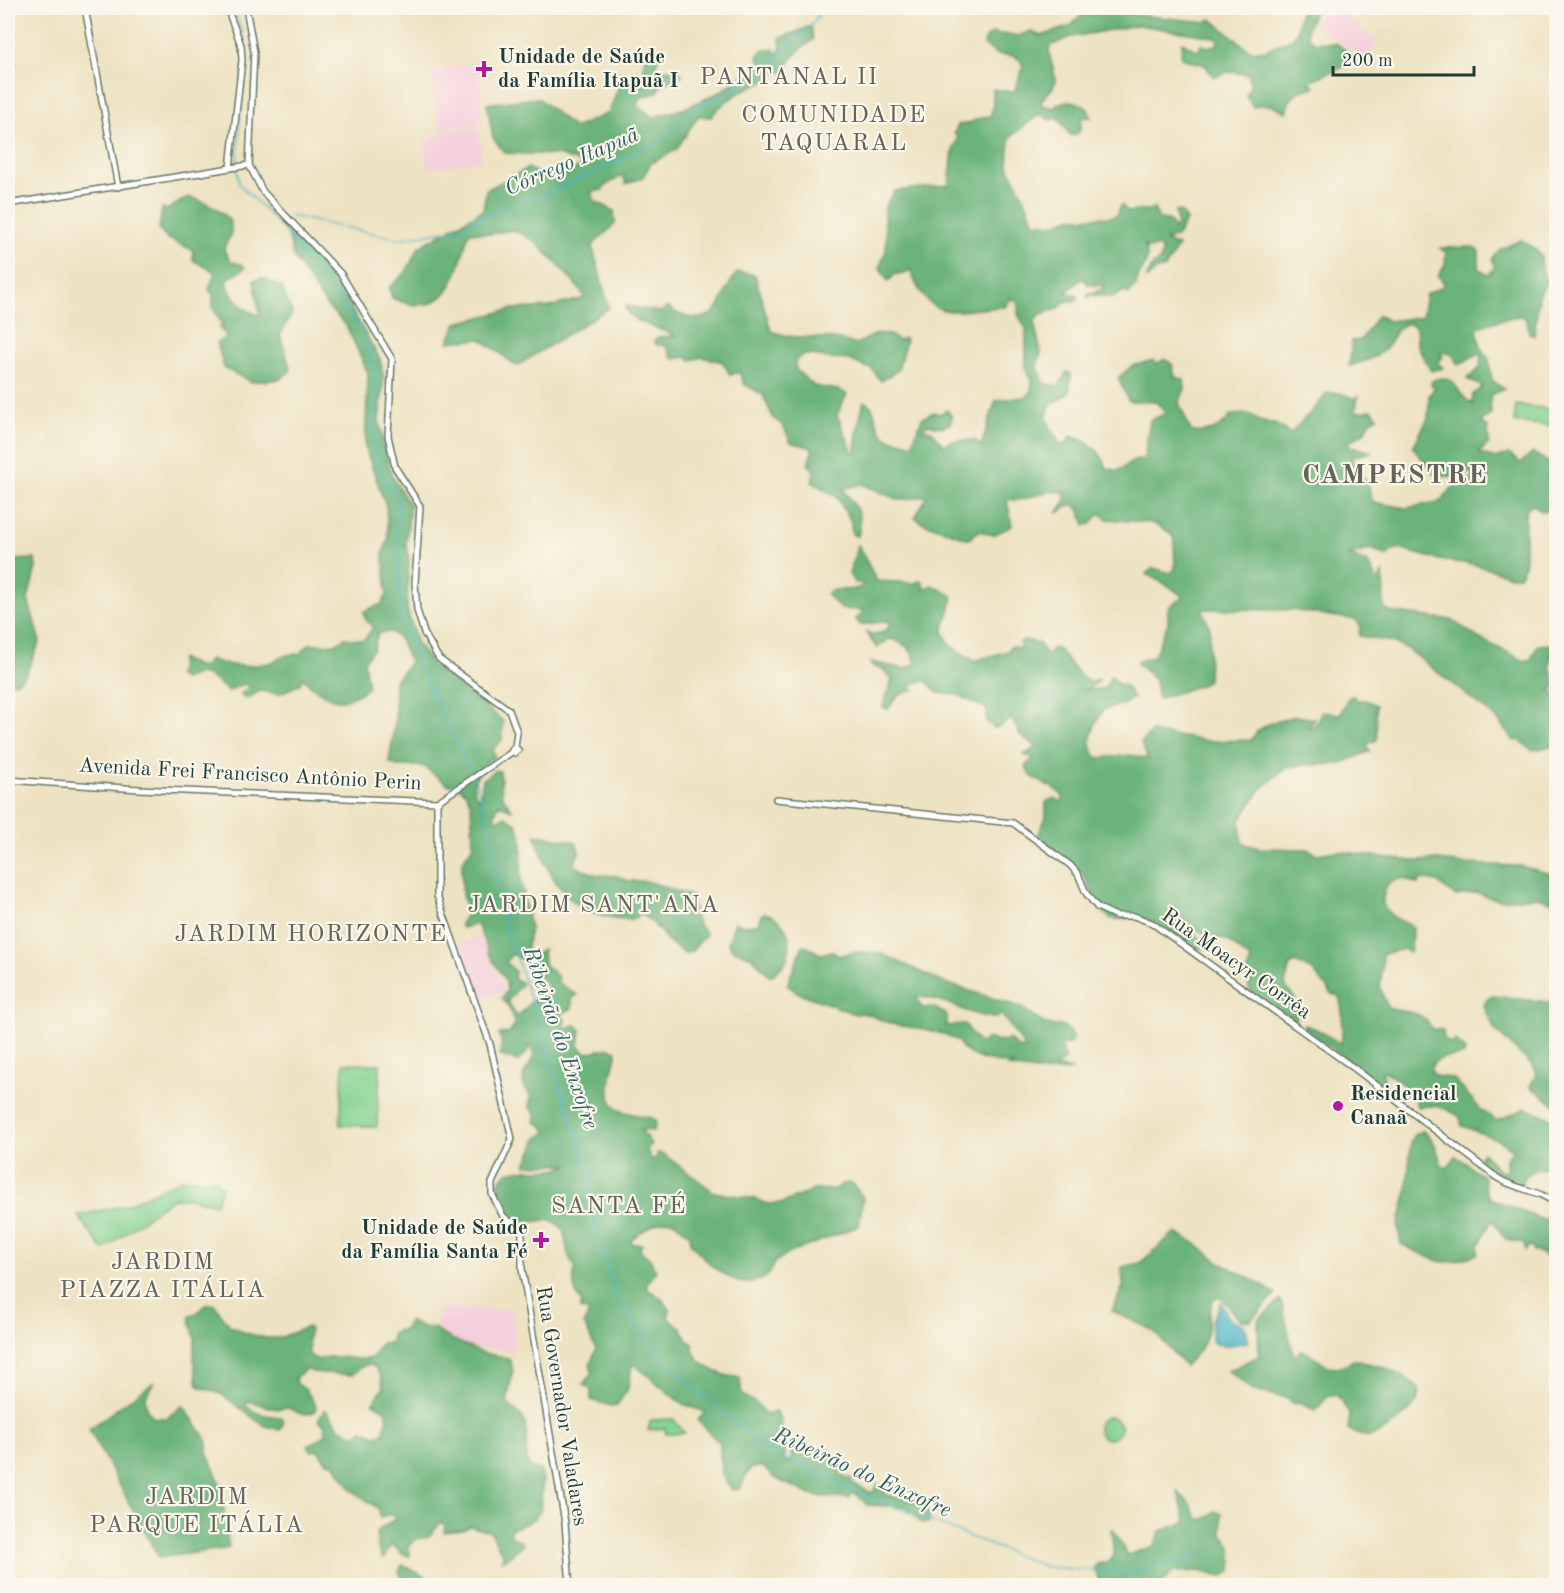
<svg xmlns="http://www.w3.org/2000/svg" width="1564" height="1593" font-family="'Old Standard TT',serif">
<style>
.built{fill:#f4cfdc}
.green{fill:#83d18f;stroke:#518762;stroke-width:1.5}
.forest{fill:#6ab37a;stroke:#447857;stroke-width:1.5;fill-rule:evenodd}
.water{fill:#48b4c5;stroke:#34787c;stroke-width:1.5}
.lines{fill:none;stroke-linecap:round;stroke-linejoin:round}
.stream{stroke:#48b4c5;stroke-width:1.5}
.tertiary-casing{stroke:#677765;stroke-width:8}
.tertiary{stroke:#fff;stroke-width:5}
.poi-dot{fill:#b5179e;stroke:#fbf7ec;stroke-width:2}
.labels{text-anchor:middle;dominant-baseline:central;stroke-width:4.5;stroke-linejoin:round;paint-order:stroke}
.poi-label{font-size:21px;font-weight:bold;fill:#1f3d34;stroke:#fbf7ec;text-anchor:start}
.street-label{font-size:21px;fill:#1f3d34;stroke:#fbf7ec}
.water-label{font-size:22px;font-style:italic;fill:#2b6160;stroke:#fbf7ec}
.quarter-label{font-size:24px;letter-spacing:1.5px;fill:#646459;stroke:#fbf7ec}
.district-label{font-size:27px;font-weight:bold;letter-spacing:1.5px;fill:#646459;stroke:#fbf7ec}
</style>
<rect width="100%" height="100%" fill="#fbf7ec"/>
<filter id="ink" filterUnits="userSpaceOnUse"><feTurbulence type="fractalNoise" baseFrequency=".0167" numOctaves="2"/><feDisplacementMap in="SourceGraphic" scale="12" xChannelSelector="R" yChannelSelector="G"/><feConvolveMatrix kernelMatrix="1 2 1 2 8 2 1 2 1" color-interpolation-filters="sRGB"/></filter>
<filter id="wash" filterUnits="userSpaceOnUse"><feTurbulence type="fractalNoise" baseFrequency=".008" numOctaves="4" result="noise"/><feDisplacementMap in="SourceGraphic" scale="24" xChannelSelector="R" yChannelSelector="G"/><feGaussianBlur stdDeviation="1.35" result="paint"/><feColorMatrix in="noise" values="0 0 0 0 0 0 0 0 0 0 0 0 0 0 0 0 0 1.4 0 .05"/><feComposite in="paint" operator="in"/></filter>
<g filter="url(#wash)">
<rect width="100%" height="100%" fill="#ede2c1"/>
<g class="built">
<polygon points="1337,9 1378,42 1365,59 1312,22"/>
<polygon points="477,61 483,123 439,130 431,73"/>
<polygon points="479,127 482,160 427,169 424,140 437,134"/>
<polygon points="480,936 504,991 480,1001 459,944"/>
<polygon points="440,1306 514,1311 514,1351 436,1343"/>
</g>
<g class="green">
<polygon points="1516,405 1552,409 1550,426 1514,422"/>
<polygon points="343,1063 380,1064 377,1127 340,1125"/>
<polygon points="182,1179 215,1179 222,1188 216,1204 190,1198 173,1198 103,1250 78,1216 126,1205"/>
<circle cx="1109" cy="1428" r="11"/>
<polygon points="673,1419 685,1433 666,1434 665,1428 648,1430 651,1420"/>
</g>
<g class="forest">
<polygon points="8,8 11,8 16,63 8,85"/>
<path d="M1315 9 1307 29 1308 37 1314 42 1336 43 1359 61 1316 78 1310 83 1315 87 1297 92 1289 102 1286 112C1276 106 1265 102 1253 107L1246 96 1250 87 1249 74 1228 72 1214 77 1205 65 1181 58 1182 42 1198 51 1202 43 1206 47 1217 45 1218 40 1215 37 1138 25 1071 37 1050 46C1046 59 1059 74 1054 85 1052 91 1044 96 1041 101L1042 105 1054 108C1064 96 1088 101 1091 117L1081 118V128L1076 135H1070L1058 118 1050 120 1040 114 1010 137 1008 166 1025 199 1033 222 1054 224 1070 218 1111 217 1117 215 1121 205 1129 212 1154 209 1159 219 1169 220 1174 229 1177 225 1175 211 1182 213 1186 221 1177 236 1165 241 1178 246 1165 268 1157 270 1146 279 1153 265 1161 260 1162 251 1158 246 1150 249 1145 245C1152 268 1137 269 1136 286L1128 295 1124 291 1114 297 1091 295 1088 297V294L1101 290 1104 286 1088 284 1083 278 1066 292 1078 296 1077 301H1066L1058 309 1040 314 1034 322 1041 352 1037 365 1045 384 1059 386 1067 372 1071 374 1069 393 1050 405 1046 419 1061 445H1065L1071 436C1089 442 1100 449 1107 468L1118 471 1134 461 1144 459 1150 420 1165 414C1153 390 1145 407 1128 400L1118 378 1132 366 1154 360 1156 364 1165 359 1172 364 1175 377 1184 379 1185 389 1179 403 1191 431C1207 435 1222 429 1231 415L1249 414 1263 422 1277 425 1291 434C1301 419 1317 410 1326 393H1340L1356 399 1358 395 1356 412 1372 410 1378 417 1371 421 1364 433 1348 442 1350 446 1372 452 1351 457 1368 485 1373 502 1406 508 1442 501 1452 488 1472 479 1473 474 1469 472 1452 477 1434 474 1413 447 1428 418 1429 396 1435 387 1431 385 1432 381C1455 369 1456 395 1472 404L1473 394 1483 387 1467 379 1480 368 1481 356 1477 354 1458 365 1452 354 1440 351 1443 357 1437 362 1443 368 1431 371 1417 345 1416 327 1407 323C1392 329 1394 339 1385 349 1378 358 1360 363 1349 366L1352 341 1361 340 1378 315 1388 321 1422 317 1426 294 1442 287 1444 283 1438 276 1445 265 1446 253 1440 248 1474 247 1479 251V269L1488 275 1495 267 1492 259 1500 249 1521 240C1555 259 1533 260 1547 281L1539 296 1534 336 1529 333 1527 321 1523 316C1515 316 1482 324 1477 329L1481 348 1489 360 1492 380 1504 389 1490 395 1491 414 1481 422 1488 427 1489 443 1479 453 1495 458 1509 454 1520 463 1533 453 1549 463 1556 455V518L1553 510 1541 511 1533 504 1527 508C1520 529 1532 560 1519 576H1511L1473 564 1444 561 1399 549 1392 550 1387 556 1371 549 1350 555 1368 563 1378 583 1383 571 1384 608 1390 612 1452 620 1480 639 1525 661 1531 659 1538 645 1554 644 1550 666 1556 688 1550 689 1556 695V748L1547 747 1532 750 1519 740 1514 741 1498 720 1408 649 1392 642 1359 636 1360 627 1357 620 1293 610 1202 609 1210 628 1208 680 1203 684 1158 699 1155 680 1136 662 1154 656 1168 623V608L1183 597 1169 586 1146 574 1153 568 1171 573 1175 569 1174 539 1169 532 1152 523 1107 519 1100 513 1091 524 1085 525 1079 509 1072 504 1057 513 1066 500 1065 493C1041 486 1031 504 1007 499L1012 526 993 535 979 531 969 539 921 522 915 517 927 496 899 500 862 484 843 489C855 507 864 513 858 536H856L852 534 851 521 836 496 812 482 814 470 808 464 813 448 791 442 783 426 773 418 763 395 744 384 739 372 730 375 723 362 702 357 691 360 687 357 673 359 665 345H657L654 341 658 337 676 336 636 320 625 309 626 306 661 312 668 307C682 319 708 325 719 306 727 293 725 287 738 272L755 275 771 331C797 342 828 333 854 344 872 339 879 325 899 341L904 338 906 340 898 370 881 381 871 368C862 368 857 362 849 360 843 359 836 360 830 359 816 357 806 349 795 362L796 370 814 386 838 390 847 394 837 415 853 453 856 452C855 434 860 418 864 401 880 408 873 430 888 438 894 441 905 442 912 444L922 418 934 412 940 414 947 410 952 417 950 424 940 427 928 424 923 429 932 431 943 445 953 441 975 440 981 446 996 400 1026 397 1031 392 1032 379 1026 371V329L1018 314 1019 304 1011 298 1005 307C956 309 930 327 910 269L905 274H896L888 281 880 268C881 261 885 256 886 250 889 223 875 215 895 191L949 185 953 151 958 138 954 133 959 124C966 127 979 116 990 116L993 108V89L1014 92 1023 68 1021 61 1014 56 996 54 984 45 986 37 993 33 1018 36 1031 31 1041 36 1071 26 1080 16 1112 12 1205 22 1211 19 1249 50 1263 51 1293 38 1297 32 1300 12Z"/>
<path d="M811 26 813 40 799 50 788 64V71L768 75 769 81C752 83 721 102 711 117L698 116 676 150 651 163 642 178 626 184 623 175 606 185 603 190 591 192 595 201 614 211 615 224 592 246 609 308 517 366 481 339 448 342 457 323 513 309 549 307 585 298C580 287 544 250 534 241 527 236 519 233 512 230L490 234 469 232C457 276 448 323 392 298L389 288 406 272 419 247 483 210 486 190 528 168 547 178 581 167 579 162 558 155 505 153 493 138 487 104 538 98 574 128 609 113 618 88 615 73 620 72 630 81 634 77 643 79 645 51 650 48 655 54 660 49 655 70 677 69 682 75 660 86 658 92 640 98 638 106 653 117 683 109 718 93 760 64 758 55 763 50 775 48 773 52 777 53 781 48 780 38Z"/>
<path d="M188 197C203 201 235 212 231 233 230 240 224 243 224 250L231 262 241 264 245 268 227 280C228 296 246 314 260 315L254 280 263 278 282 287 292 313 280 336 291 370 281 379 251 382 224 368 217 343 227 336 219 328 222 324 213 308V294L209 290 215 272 193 260V250L166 238 159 230 162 208 167 210Z"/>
<path d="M286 225 334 279 380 359 384 379 379 421 391 474 410 506 406 544 409 556 407 609 417 643 434 668 461 685 503 721 502 740 493 749 495 757 486 762 473 783 475 794 480 799 483 779 496 770 500 771 502 795 512 810 498 804 494 818 497 820 505 816 516 823 522 839 521 881 530 928 526 954 531 959 543 949 544 964 558 977 557 982 577 995 572 998V1008L560 1015 565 1019 563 1028 576 1025 581 1030 579 1046 586 1053 609 1048 617 1051C614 1065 601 1102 619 1110 631 1115 645 1115 656 1120L654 1131 641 1130 651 1144 647 1150 651 1159 657 1158V1153L663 1154 714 1192 756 1199 767 1204 783 1203 813 1190 836 1189C840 1184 846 1182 853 1184L863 1198 859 1226 787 1254 774 1263 770 1273 763 1279 749 1283 738 1282 714 1268 691 1244 690 1234C684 1231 679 1225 675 1222 663 1215 639 1233 631 1240L633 1244H642L640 1250 650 1259 656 1272 647 1284V1289L660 1297 670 1310 668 1318 681 1328 688 1341 693 1344C691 1363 723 1378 740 1377L742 1395 756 1403 766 1415 776 1412 781 1420 779 1442 786 1447 783 1460 791 1463V1452L796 1448 807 1452 828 1447 832 1455 845 1465 839 1474 852 1479V1483L872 1493 878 1484 886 1495 920 1502 930 1514 929 1523H921L906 1507 867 1505 854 1492 849 1498 813 1496 774 1478 762 1466 750 1469 739 1489 732 1490 721 1473 720 1444 698 1420 705 1412 681 1403 635 1365H632L628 1389 617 1405 611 1406 591 1400V1390L583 1384 592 1373 590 1364 596 1350 584 1324 589 1312 580 1309 582 1303C574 1293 571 1280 576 1268 562 1252 569 1234 559 1225 542 1208 510 1247 495 1187L507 1172C528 1166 552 1175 569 1164L526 1165 537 1139 546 1132 543 1126 535 1122 536 1115 529 1106 531 1096C512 1074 531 1073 534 1052L529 1046 526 1054 518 1061 500 1056 502 1043 499 1034 509 1033 515 1026 510 1009 502 998 507 991 506 981 490 956 477 924 462 928 460 924 468 912 462 895V862L473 846 471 804 466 793 461 788 447 784 423 766H397L389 762 395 722V680L410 663 400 639 391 632 378 633 373 650 364 661 368 687C340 711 326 698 302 678L300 684 279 694 260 691 246 699 241 694 249 687C242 680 236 689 228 691 214 679 203 667 183 680L178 676 181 659 200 667 205 666 210 659C225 667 252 667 268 663 278 661 287 651 299 655L309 644C322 643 333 649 344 638L364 640 373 628 365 618 364 611 382 604 387 594 383 554 388 539 386 506 365 448 368 373 346 325 327 306 293 257ZM512 954C533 964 533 971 548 985L544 997 532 1001 519 1015H516L508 1001 522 983 514 979 515 972 506 962Z"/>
<path d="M858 545 877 581 915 583 922 580 924 589 932 585 951 595 953 597 943 632 951 646 974 661 1008 651 1011 646 1021 649 1020 643 1024 640 1038 643 1047 655 1053 648 1058 649 1078 673 1090 682 1100 680 1086 691 1105 688 1111 676 1118 684 1126 686 1133 698 1126 703 1103 710C1095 723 1082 748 1099 758L1131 755 1148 759 1141 743 1152 732 1208 741 1251 740 1258 730 1269 724 1295 716 1316 719 1308 727H1312L1319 721 1321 712 1340 714 1348 698 1353 696 1358 701 1363 699 1376 705 1377 740 1367 744 1370 751 1340 764 1300 765 1286 768 1261 789 1240 820 1242 843 1259 848 1308 849 1317 854 1337 851 1414 861 1438 860 1463 864 1520 866 1556 875V903L1537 897 1499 900 1477 893 1455 896 1437 882 1421 879 1418 884C1411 881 1402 877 1395 880 1383 884 1379 904 1388 912 1395 920 1405 922 1413 927L1410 953 1404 949 1383 954 1380 988 1388 1008C1408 1014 1421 1008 1432 1029L1443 1030 1444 1039 1451 1044 1455 1040 1465 1049 1464 1055 1442 1058 1433 1063 1431 1070C1437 1081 1444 1075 1454 1079L1481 1110 1497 1121 1526 1108 1556 1120V1169C1544 1165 1523 1171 1521 1186 1506 1181 1488 1172 1479 1158L1483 1152 1498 1170 1506 1173V1159L1513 1149 1494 1138 1462 1126 1460 1117C1445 1107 1435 1104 1417 1107 1413 1087 1400 1084 1385 1071L1382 1072 1387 1084 1384 1087 1305 1029 1303 1025C1318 1027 1327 1037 1340 1043L1342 1041V1011L1339 996 1332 994 1313 971 1295 962 1290 965 1285 985C1293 999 1303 1001 1295 1020H1289C1277 1012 1257 1003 1250 991 1247 984 1250 979 1247 972L1251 960 1227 940 1205 934 1187 923V926L1207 945 1205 948 1194 950C1178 939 1159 921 1138 918 1129 916 1121 922 1111 918 1093 909 1092 886 1081 872 1068 858 1048 852 1038 836L1046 817V802L1055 798 1061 802 1064 798C1056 783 1028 784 1026 765L1034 758 1024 755 1037 747 1020 735 1011 718 1001 726 994 728 986 721 987 709 958 695 938 693 925 680 909 685 913 690 898 695 888 709 883 707 892 680 884 670 872 666 871 662 906 669 916 663C912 649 904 641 889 639L877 648 866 633C876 635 888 634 890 621L860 625 856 619 863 613 861 610 841 609 826 594C835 585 852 594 862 586V583H855L849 574Z"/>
<polygon points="35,559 36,568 28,599 40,642 26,674 16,683 8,681 8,560"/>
<path d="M535 834 576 842 579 851 574 866 597 875 617 876 628 881H647L691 896 697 923 706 934 692 951 686 953C663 943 662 926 640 913L634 919C575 920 550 886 535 834Z"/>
<path d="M765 913C796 922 798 961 770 976L752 957 732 949 728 943 735 922 742 925 759 924 761 915Z"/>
<path d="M803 945 821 954 831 951 839 956 854 952 880 953 942 982 1020 1007 1043 1023 1053 1026 1062 1025 1071 1032 1073 1038 1069 1044 1061 1045 1065 1059 1056 1067 1073 1070 1045 1072 1007 1067 1013 1065C997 1062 965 1060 958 1041 935 1028 910 1029 886 1022 874 1018 868 1011 855 1014L797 992 787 985ZM917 997C944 996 970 1018 997 1018L1001 1014 1021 1041 1024 1049 1018 1048 1009 1039 999 1042 988 1038 979 1044 965 1024 946 1026 947 1015 933 1007 922 1008Z"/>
<polygon points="1493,996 1556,1003 1556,1106 1530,1086 1537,1073 1534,1067 1495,1030 1484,1006 1487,999"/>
<path d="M1421 1130C1435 1139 1437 1148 1441 1164L1447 1168 1456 1156 1484 1177 1486 1191 1490 1198 1540 1219 1556 1218V1272C1552 1262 1544 1252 1533 1251L1532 1247 1529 1246 1525 1251 1524 1243 1506 1240 1493 1221C1485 1226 1485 1238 1478 1245V1254C1436 1268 1441 1262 1401 1244L1398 1226 1407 1191 1411 1141 1416 1134 1424 1132Z"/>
<path d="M1174 1233C1194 1239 1207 1255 1226 1266 1243 1275 1260 1283 1276 1294L1250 1321 1240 1320 1220 1297 1214 1298C1209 1309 1209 1318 1208 1330 1206 1345 1194 1356 1185 1366L1154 1331 1112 1311 1123 1287 1122 1267 1140 1263Z"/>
<path d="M1281 1300 1294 1357 1302 1350C1324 1361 1329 1376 1354 1360 1381 1367 1385 1365 1409 1381 1411 1382 1416 1385 1417 1386 1430 1403 1384 1433 1370 1436 1362 1437 1355 1433 1348 1429L1350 1414 1337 1395H1329L1315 1411 1302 1404 1292 1403 1288 1398 1255 1391 1228 1371 1259 1356 1258 1320Z"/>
<path d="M214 1304 230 1326 246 1333 266 1338H279L308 1327 310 1330 308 1337 309 1355 318 1360C333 1352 355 1362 372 1358L381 1343H391L392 1332 405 1329 409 1321 420 1327 434 1328 441 1334 482 1353 509 1358 513 1370 507 1403C512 1409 520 1412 524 1420 531 1437 521 1453 531 1469H540L543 1479 540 1512 528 1523 510 1529 512 1537 522 1542 523 1545 502 1561 503 1555 491 1532 469 1526 464 1530 444 1532 445 1526 441 1522 429 1537 417 1539 408 1546 410 1556 402 1554 392 1544 383 1559 379 1552 376 1532 396 1518 389 1514 380 1518 379 1509 352 1490 335 1464 326 1461 318 1450 312 1451 308 1446 326 1435 325 1425 318 1420 325 1409 339 1427 355 1436 363 1430 373 1435 383 1434 388 1418 385 1410 373 1403 383 1388C382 1378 377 1360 363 1366 359 1368 356 1373 351 1375L313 1372 306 1369 295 1378 296 1383 306 1390 316 1406 315 1411C305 1417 296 1413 287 1407L277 1409 247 1401 246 1406C258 1415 268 1416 282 1417L284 1422 280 1430 263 1425 221 1394 198 1386 194 1358 195 1338 189 1316 196 1314 205 1305Z"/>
<polygon points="154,1382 145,1398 147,1410 154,1418 167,1418 183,1405 208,1442 207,1452 221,1486 229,1548 159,1558 89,1429"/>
<polygon points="1178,1492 1189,1503 1198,1519 1204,1519 1215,1511 1222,1514 1222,1534 1230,1544 1233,1561 1232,1571 1222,1577 1199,1571 1174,1572 1159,1585 1100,1583 1094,1568 1097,1564 1109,1562 1114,1556 1111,1528 1114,1530 1127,1555 1154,1546 1161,1531 1186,1522"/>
<polygon points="402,1565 443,1585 394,1585 403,1579 399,1572"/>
</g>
<path class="water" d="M1221 1303 1230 1320 1244 1325 1248 1342C1235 1344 1224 1348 1212 1342V1321Z"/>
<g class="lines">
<g class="stream">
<polyline points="232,8 242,30 243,44"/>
<polyline points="237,163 243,73"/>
<polyline points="237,168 239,184 267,212 325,279 361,329 371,357 376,375 373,447 381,474 399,500 397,527 401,617 423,675 474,777 487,818 504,922 588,1168 598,1232 616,1297 641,1333 669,1365 765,1449 847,1488 1046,1567 1128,1573 1199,1555"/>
<polyline points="268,212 278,214"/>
<polyline points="290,216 400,239 462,228 498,210 549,193 663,140 694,109 748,83 811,26 823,8"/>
</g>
</g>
</g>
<g filter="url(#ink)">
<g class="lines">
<defs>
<g id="tertiary">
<polyline points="85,8 118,187"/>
<polyline points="227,8 241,45 242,60 230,168"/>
<polyline points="246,8 254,52 249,165 263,192 341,274 392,359 388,436 395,467 420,506 415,583 417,610 424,633 439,659 509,710 517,732 515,747 518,750 515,753 512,750 515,747"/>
<polyline points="8,204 249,165"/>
<polyline points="8,780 139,789 437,802 512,752"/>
<path d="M776 799 1013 823 1070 865 1078 874 1086 893 1097 907 1116 916H1134L1152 923 1358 1071 1496 1177C1515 1190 1539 1189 1556 1204"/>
<polyline points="437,802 437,896 490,1044 512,1139 492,1183 492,1194 503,1216 522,1231 522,1269 565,1523 570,1586"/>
</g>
</defs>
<use href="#tertiary" class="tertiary-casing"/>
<use href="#tertiary" class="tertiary"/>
</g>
</g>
<g class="poi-dot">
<path d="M481 60h6v6h6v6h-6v6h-6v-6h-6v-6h6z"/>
<circle cx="1338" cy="1106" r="6"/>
<path d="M538 1231h6v6h6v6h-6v6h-6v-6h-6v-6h6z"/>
</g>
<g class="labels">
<g class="poi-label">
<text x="498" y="57">Unidade de Saúde<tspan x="498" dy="24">da Família Itapuã I</tspan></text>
<text x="1350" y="1094">Residencial<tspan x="1350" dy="24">Canaã</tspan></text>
<text x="528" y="1228" text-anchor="end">Unidade de Saúde<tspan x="528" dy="24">da Família Santa Fé</tspan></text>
</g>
<g class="street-label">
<text transform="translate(250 775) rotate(3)">Avenida Frei Francisco Antônio Perin</text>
<text transform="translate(1236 964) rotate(35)">Rua Moacyr Corrêa</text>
<text transform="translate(561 1406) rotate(81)">Rua Governador Valadares</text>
</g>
<g class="water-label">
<text transform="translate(572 162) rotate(-23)">Córrego Itapuã</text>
<text transform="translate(560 1038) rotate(71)">Ribeirão do Enxofre</text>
<text transform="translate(862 1473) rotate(24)">Ribeirão do Enxofre</text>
</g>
<g class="quarter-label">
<text x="789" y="78">PANTANAL II</text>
<text x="834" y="116">COMUNIDADE<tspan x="834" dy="28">TAQUARAL</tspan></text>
<text x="594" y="906">JARDIM SANT'ANA</text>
<text x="311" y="935">JARDIM HORIZONTE</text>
<text x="619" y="1207">SANTA FÉ</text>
<text x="163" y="1263">JARDIM<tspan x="163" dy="28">PIAZZA ITÁLIA</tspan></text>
<text x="197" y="1498">JARDIM<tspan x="197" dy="28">PARQUE ITÁLIA</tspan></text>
</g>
<g class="district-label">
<text x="1395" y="475">CAMPESTRE</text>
</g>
</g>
<rect width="1564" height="1593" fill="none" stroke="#fbf7ec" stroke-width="30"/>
<path d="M1333 66v9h141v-9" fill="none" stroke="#1f3d34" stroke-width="3"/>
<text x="1342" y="66" font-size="18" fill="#1f3d34" stroke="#fbf7ec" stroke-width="4.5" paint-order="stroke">200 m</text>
</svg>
